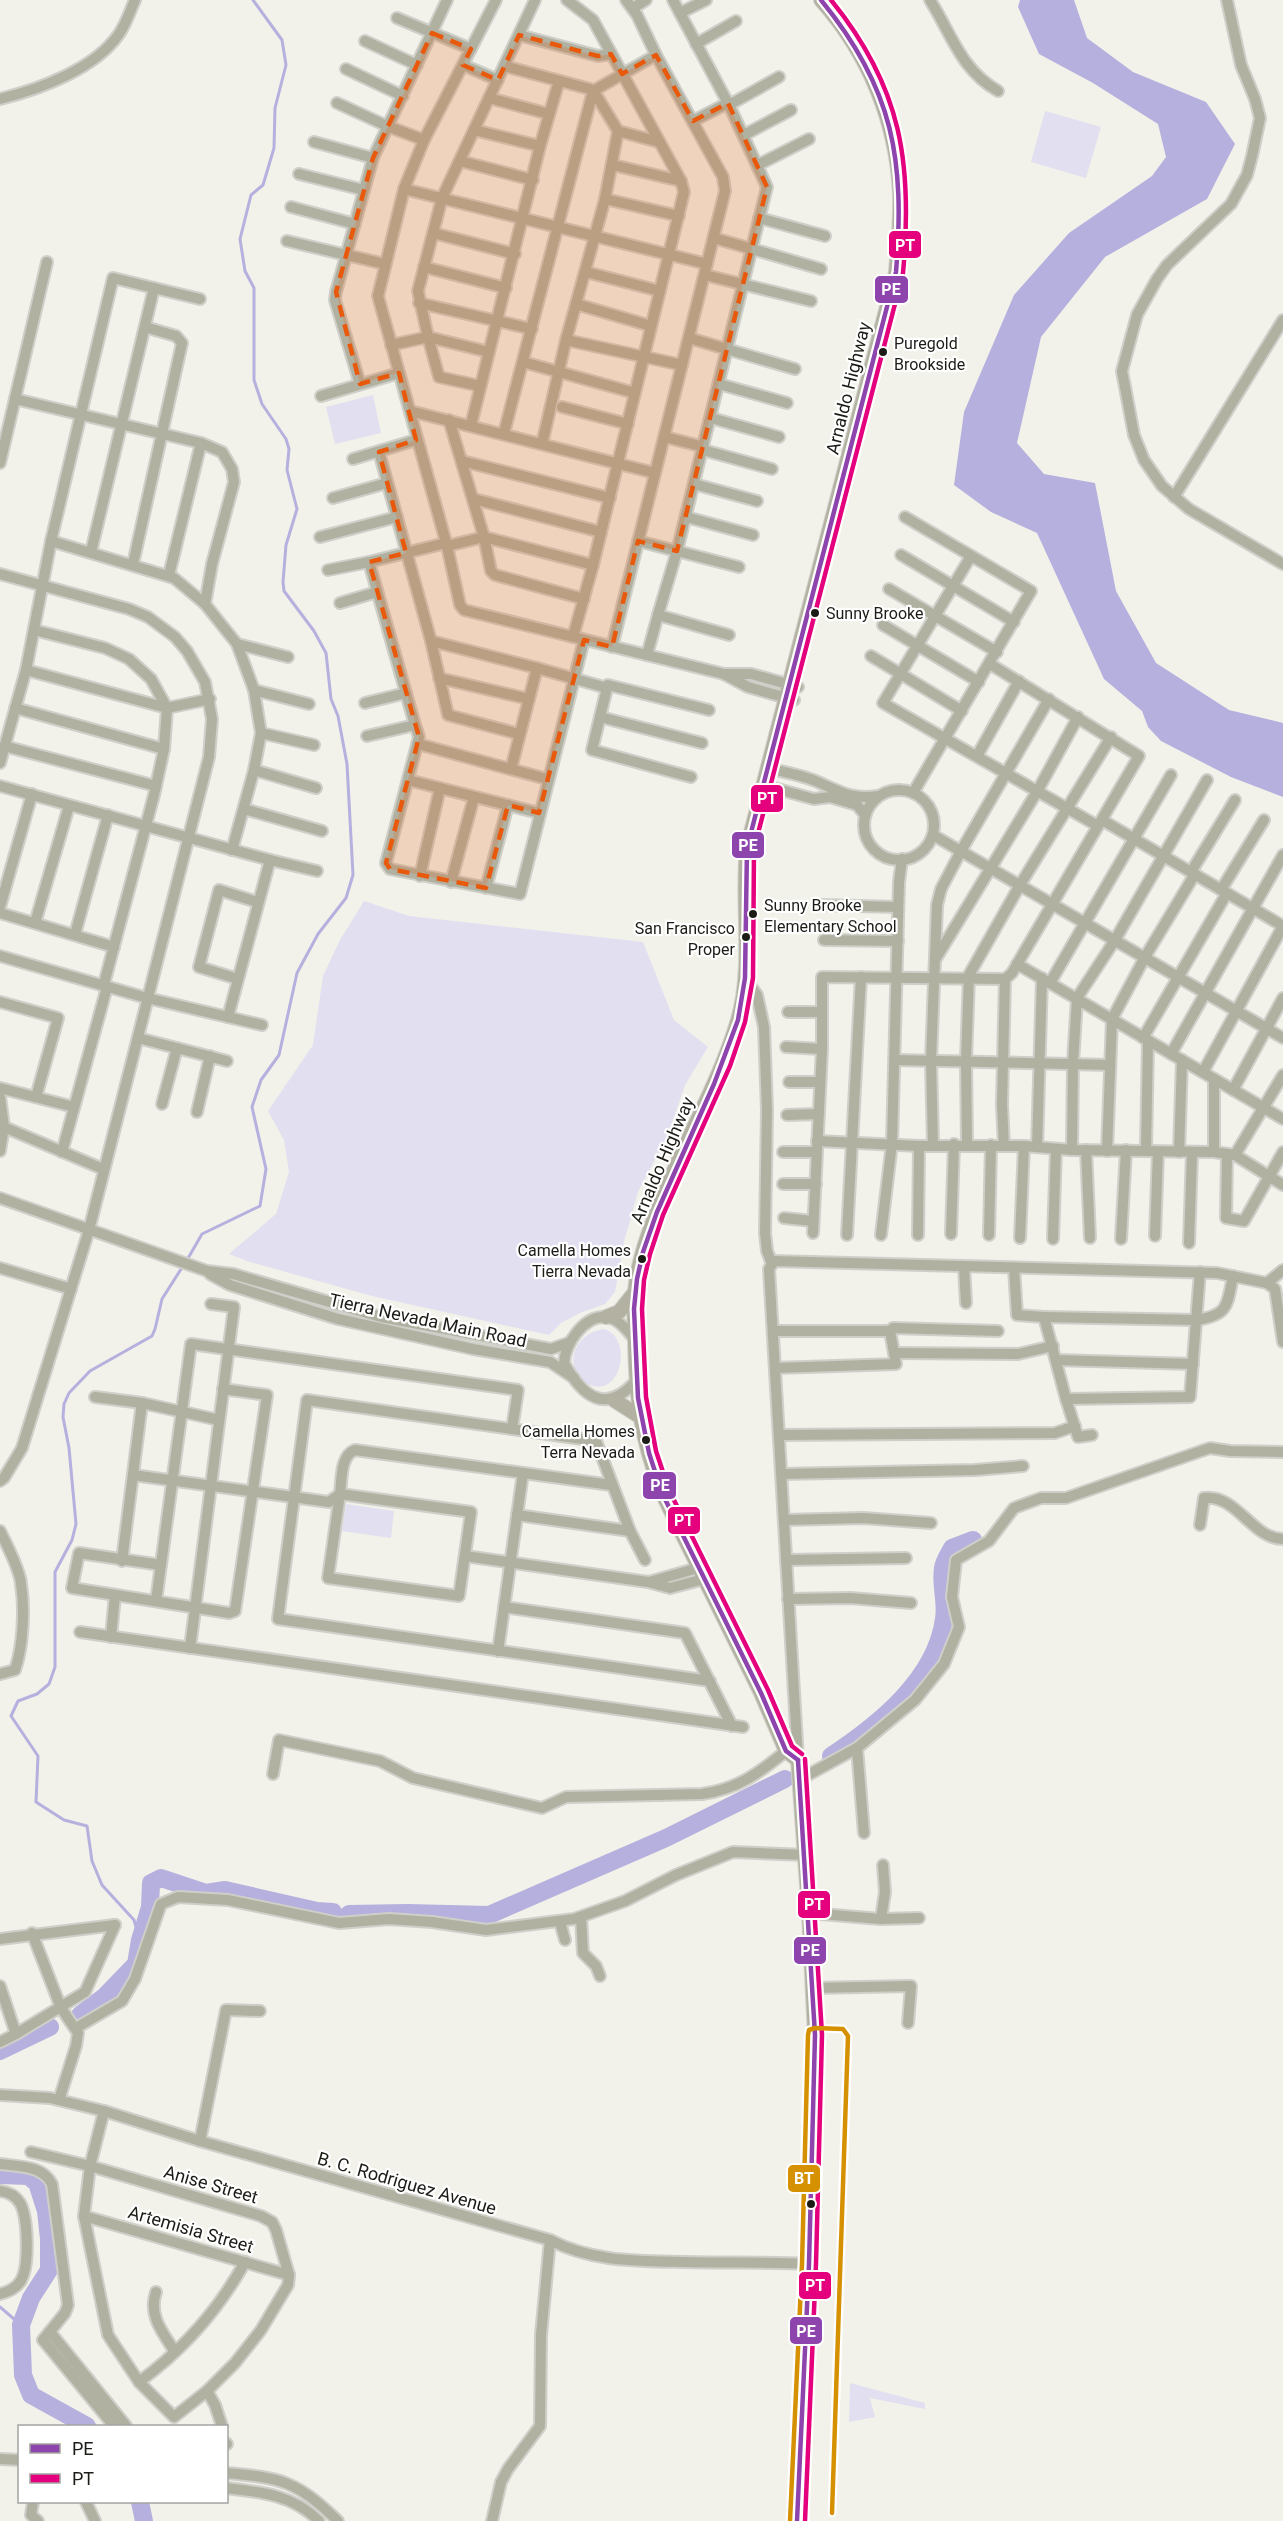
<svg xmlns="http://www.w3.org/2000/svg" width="1283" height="2521" font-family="Roboto,sans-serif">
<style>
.green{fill:#e2dff0}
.water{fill:#b6b0de}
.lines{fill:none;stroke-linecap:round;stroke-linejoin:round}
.stream{stroke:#b6b0de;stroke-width:3}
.river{stroke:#b6b0de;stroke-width:18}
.minor-casing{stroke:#cfcfc9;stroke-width:14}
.major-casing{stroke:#cfcfc9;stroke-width:16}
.minor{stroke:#b1b1a2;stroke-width:10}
.major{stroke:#b3b2a2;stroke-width:14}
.bus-1-casing{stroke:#fff;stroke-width:9}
.bus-2-casing{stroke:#fff;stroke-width:9}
.bus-3-casing{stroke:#fff;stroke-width:9}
.bus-1{stroke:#8e44ad;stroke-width:4.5}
.bus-2{stroke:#e5007d;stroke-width:4.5}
.bus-3{stroke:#d69103;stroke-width:4.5}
.marked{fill:#e8590c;fill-opacity:0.2;stroke:#e8590c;stroke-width:4.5;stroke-dasharray:12 8;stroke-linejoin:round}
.bus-dot{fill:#1c1c17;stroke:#fff;stroke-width:2}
.labels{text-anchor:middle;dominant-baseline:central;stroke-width:4.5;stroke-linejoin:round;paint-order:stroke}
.bus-label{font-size:16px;fill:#1c1c17;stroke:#fff;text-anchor:start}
.street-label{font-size:18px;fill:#1c1c17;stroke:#fff}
.line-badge{stroke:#fff;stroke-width:2}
.badge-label{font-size:16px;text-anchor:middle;font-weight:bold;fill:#fff}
</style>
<rect width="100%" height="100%" fill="#f2f2ea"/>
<g class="green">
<polygon points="1045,111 1101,127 1086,178 1031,162"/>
<polygon points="373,395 381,433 335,444 326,407"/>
<polygon points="364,901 409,916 643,942 674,1020 708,1047 685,1085 668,1135 638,1192 624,1242 615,1292 605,1304 580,1313 561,1323 549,1335 372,1296 250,1262 229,1254 276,1214 289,1172 284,1140 268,1111 313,1045 323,976 340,940"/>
<path d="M604 1329C632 1337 623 1394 593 1386 588 1385 581 1381 578 1376 565 1354 581 1332 604 1329Z"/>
<polygon points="346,1504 394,1511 391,1538 342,1531"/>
<polygon points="850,2383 925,2403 925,2409 870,2398 875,2417 849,2422"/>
</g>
<polygon class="water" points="1020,0 1074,0 1087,38 1133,72 1206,102 1235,144 1207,199 1105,257 1041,337 1017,443 1044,474 1095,483 1116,591 1156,663 1229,710 1283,723 1283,797 1231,777 1161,741 1148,727 1142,711 1104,679 1037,533 991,512 954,485 964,412 1014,295 1069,233 1152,176 1166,157 1158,124 1093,83 1039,54 1018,7"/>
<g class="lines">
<g class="stream">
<polyline points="187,1260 202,1234 260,1206 266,1169 252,1107 261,1080 279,1055 297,973 318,934 346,898 353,875 347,764 338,716 331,699 326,653 314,631 284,591 283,582 286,545 297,509 287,470 289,449 286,439 262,404 254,380 254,288 245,271 240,239 251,195 263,185 274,148 275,108 286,65 282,40 253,0"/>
<polyline points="140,1940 134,1920 102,1885 92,1861 87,1826 64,1820 36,1802 38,1756 11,1716 18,1701 37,1694 49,1684 55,1667 55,1572 72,1540 76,1524 69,1448 63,1417 64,1404 69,1393 90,1371 152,1336 155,1329 162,1299 183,1266"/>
<polyline points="0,2307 21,2325"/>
</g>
<g class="river">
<path d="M831 1756C878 1725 936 1679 944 1619 947 1602 940 1585 943 1568 944 1561 949 1554 952 1548L973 1540"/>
<polyline points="349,1914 408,1913 489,1915 666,1838 785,1779"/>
<polyline points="80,2015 104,1997 136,1964 140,1940 150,1907 151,1883 161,1878 206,1893 225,1890 317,1911 333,1912"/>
<polyline points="0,2051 50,2027"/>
<polyline points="0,2175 28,2176 37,2183 46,2211 49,2239 49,2270 31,2298 21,2325 23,2375 31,2395 87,2426"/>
<polyline points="140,2502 144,2521"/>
</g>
<defs>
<g id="minor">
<polyline points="496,0 424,140 404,189 378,296 447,546 460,605 464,610 724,674 751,674 798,687"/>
<polyline points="567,0 593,20 681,181 684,192 593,565 573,637"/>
<polyline points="673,0 729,105 767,187 677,551 658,615 729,635"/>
<path d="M930 0C952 35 961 70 998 91"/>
<polyline points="1227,0 1241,65 1255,99 1260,118 1252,156 1247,175 1231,204 1167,265 1157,279 1137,315 1122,371 1134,435 1144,460 1162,486 1189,509 1283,564"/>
<polyline points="633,8 646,0"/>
<polyline points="680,13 706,0"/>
<polyline points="397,18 471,49"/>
<polyline points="519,35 598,56 611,54"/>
<polyline points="365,41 417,65"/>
<polyline points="696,44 736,21"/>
<polyline points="463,65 498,80"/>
<polyline points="504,66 590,89 596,95 618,131 605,199 566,340 542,444"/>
<polyline points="346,69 403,96"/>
<polyline points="489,98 549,114"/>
<path d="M0 99C40 89 95 69 119 34 126 24 130 11 135 0"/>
<polyline points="337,103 387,126 424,140"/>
<polyline points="729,105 779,77"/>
<polyline points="693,121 728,103"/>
<polyline points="474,130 540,146"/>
<polyline points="618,131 659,142"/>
<polyline points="744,135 791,110"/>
<polyline points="314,142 373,158"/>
<polyline points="460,161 533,180"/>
<polyline points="613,165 681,181"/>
<polyline points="758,165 809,139"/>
<polyline points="299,174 364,190"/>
<polyline points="404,189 707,264"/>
<polyline points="605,199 679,216"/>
<polyline points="291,207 355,224"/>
<polyline points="759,218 825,236"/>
<polyline points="433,233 515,254"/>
<polyline points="714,238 821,269"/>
<polyline points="287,241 385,264"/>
<polyline points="424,267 506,288"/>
<polyline points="586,272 660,291"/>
<polyline points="705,275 811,301"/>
<polyline points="154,288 200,299"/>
<polyline points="419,303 532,329"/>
<polyline points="576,304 651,326"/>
<polyline points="689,338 795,369"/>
<polyline points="566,340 682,365"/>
<polyline points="391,345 428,337 418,291 442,198 535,0"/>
<polyline points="523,362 635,393"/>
<polyline points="360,384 335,300 336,292 373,158 447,0"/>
<polyline points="719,384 787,403"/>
<polyline points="480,386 439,377 428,337 489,352"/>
<polyline points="321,396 399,373"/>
<polyline points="15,399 201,443 222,452 232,469 234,482 212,564 205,604"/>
<polyline points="562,407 628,424"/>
<polyline points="410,411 655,473"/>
<polyline points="711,418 779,437"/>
<polyline points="449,420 484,537 491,571 495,575 584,599"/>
<polyline points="471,425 540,146 559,81"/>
<polyline points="504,433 593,91 656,55"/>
<polyline points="665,437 704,447"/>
<polyline points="703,450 772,469"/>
<polyline points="379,452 431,641 448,715 519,734"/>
<polyline points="353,459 416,440"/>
<polyline points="462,461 610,498"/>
<polyline points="0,463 47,262"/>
<polyline points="694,484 757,501"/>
<polyline points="1174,497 1283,320"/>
<polyline points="333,498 387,483"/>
<polyline points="474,499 601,532"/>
<polyline points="686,517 753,535"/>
<polyline points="905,517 1031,591 913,793"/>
<polyline points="320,537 397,517"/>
<polyline points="51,541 174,578 205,604 237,644 254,690 261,733 254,770 232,850"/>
<polyline points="638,541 739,567"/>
<polyline points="447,546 484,537 593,565"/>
<polyline points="901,555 1014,622"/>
<polyline points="971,556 883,703 1098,826"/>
<polyline points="133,564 182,343 176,336 145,327"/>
<polyline points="328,570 369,562"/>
<polyline points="0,574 129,609 148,617 175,637 187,651 205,682 212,719 209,757 89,1230 22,1448 4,1478 0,1481"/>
<polyline points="169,575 201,443"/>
<polyline points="889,589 997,652"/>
<polyline points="340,603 377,592"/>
<polyline points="883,625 979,682"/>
<polyline points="34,630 105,648 129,659 151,679 167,708 164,749 154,795 104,984"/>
<polyline points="431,641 537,668 607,688 592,750 691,777"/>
<polyline points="237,644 288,657"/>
<polyline points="612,647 725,191 723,177 656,55 637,15 626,0"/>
<polyline points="647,655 658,615"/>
<polyline points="871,656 962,711"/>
<polyline points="990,664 1139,756 1012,973 1005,979 1002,1105 1004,1146"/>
<polyline points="26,670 167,708 210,699"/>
<polyline points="724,674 748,687 794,700"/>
<polyline points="439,678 529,699"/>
<polyline points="607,688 608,685 709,710"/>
<polyline points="254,690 309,704"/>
<polyline points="365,703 406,693"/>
<polyline points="15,708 164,749"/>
<polyline points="600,717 702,743"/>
<polyline points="415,725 369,562 446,543"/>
<polyline points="261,733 314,745"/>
<polyline points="367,736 415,725 419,737 386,863 390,869 520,894 584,640"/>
<polyline points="418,744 547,779"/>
<polyline points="4,746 156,786"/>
<polyline points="977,756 1019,681"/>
<polyline points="0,763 26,670 51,541 113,278 154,288 91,552"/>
<path d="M767 768C783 772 803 775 818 782 841 792 852 800 878 796"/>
<polyline points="511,769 537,668"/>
<polyline points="254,770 316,788"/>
<polyline points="408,780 539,813"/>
<polyline points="763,785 814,799 830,797 857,805 865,815"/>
<polyline points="0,786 270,860 317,871"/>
<circle cx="899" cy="825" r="35"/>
<polyline points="244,809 322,831"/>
<polyline points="1102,820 1283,926"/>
<polyline points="933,835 1283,1038"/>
<polyline points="1191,872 1235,800"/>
<polyline points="420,876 440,788"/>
<polyline points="451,882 474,797"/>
<polyline points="486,888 508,805"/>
<polyline points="1221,890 1264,820"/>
<polyline points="819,905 898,907"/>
<polyline points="0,907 32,794"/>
<polyline points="0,913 114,947"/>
<polyline points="35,923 69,806"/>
<polyline points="75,934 108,815"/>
<polyline points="824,940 898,941"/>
<polyline points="0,956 147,998 262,1025"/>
<polyline points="935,960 1038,790 1078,717"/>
<polyline points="1017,964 1283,1119"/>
<polyline points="238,979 199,967 219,890 257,902"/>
<polyline points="746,980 757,995 764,1027 767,1110 765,1233 767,1251 772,1264"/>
<polyline points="1050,983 1171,775"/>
<polyline points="0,1002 58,1018 36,1097"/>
<polyline points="788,1012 821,1012"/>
<polyline points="228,1017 270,860"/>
<polyline points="138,1038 227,1061"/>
<polyline points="1143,1038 1227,893"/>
<polyline points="786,1047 822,1049"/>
<polyline points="1171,1054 1283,855"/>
<polyline points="895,1060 1110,1065"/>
<polyline points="1203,1072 1283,926"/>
<polyline points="789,1082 819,1082"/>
<polyline points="0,1088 74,1107"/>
<polyline points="1233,1090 1283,998"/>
<polyline points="0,1097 4,1127 0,1151"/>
<polyline points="162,1104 177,1048"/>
<polyline points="197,1112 210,1056"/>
<polyline points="787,1115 819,1114"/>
<polyline points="4,1127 103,1169"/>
<polyline points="817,1141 919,1146 1024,1146 1072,1150 1214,1152 1235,1155 1283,1075"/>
<polyline points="933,1145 931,1060 937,905 941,889 961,851 1049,699"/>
<polyline points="967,1145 966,1061 969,975 1020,885 1111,737"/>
<polyline points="1037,1147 1042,978"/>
<polyline points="1072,1150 1073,1063 1077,998 1115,940 1207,780"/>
<polyline points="1086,1150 1090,1238"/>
<polyline points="1146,1150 1148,1041"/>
<polyline points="1107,1151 1112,1019 1145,957 1195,874"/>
<polyline points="62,1152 107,987"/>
<polyline points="783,1152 816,1152"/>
<polyline points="1179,1152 1182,1060"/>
<polyline points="1214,1152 1214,1079"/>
<polyline points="1227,1154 1226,1218 1244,1221 1283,1152"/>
<polyline points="1235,1155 1283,1185"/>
<polyline points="783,1184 816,1184"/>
<polyline points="0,1198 207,1271 233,1274 381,1317 551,1349 568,1343"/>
<polyline points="784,1218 813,1221"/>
<polyline points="813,1233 822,1049 822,977 1005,979"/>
<polyline points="951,1234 954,1144"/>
<polyline points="847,1235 861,977"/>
<polyline points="881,1235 892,1143 899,882 902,859"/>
<polyline points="918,1235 919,1146"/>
<polyline points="989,1235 991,1145"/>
<polyline points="1155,1236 1158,1152"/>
<polyline points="1020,1238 1024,1146"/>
<polyline points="1053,1239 1056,1149"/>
<polyline points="1121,1239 1126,1150"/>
<polyline points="1189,1243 1192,1153"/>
<polyline points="964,1267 966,1303"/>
<polyline points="0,1268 71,1289"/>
<polyline points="1014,1268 1017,1315 1044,1317 1066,1399 1190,1397 1200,1272"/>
<polyline points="210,1274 230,1285 338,1319 473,1349 550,1362 574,1378"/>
<polyline points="1267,1283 1283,1270"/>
<path d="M1044 1317 1197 1320C1229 1315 1227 1305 1233 1276"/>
<polyline points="773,1331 890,1331 896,1364 775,1368"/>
<polyline points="890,1331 893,1328 998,1331"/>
<path d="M635 1340C628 1331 618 1318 606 1317 583 1315 565 1345 564 1363 582 1396 605 1415 635 1382"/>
<polyline points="895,1353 1018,1354 1053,1346"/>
<polyline points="1056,1360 1193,1364"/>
<polyline points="95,1397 142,1403 219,1420"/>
<polyline points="1066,1399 1078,1437 1092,1435"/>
<polyline points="779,1435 1055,1433 1075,1426"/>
<polyline points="782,1474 975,1470 1023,1466"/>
<path d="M133 1475 329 1502 340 1494C342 1479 340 1456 355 1450L611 1485"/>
<polygon points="340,1494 471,1512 459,1596 328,1578"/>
<polyline points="517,1515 630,1531"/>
<polyline points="785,1520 863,1518 931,1523"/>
<path d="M1200 1525 1204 1498C1237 1494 1252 1539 1283 1539"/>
<path d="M0 1531C7 1545 20 1570 21 1584 25 1609 23 1647 15 1670L0 1674"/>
<polyline points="465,1556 648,1582 670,1588 704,1579"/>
<polyline points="645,1560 630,1531 596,1441 307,1400 278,1619 710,1681"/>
<polyline points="786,1560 906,1558"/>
<polyline points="122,1561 142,1403"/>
<polyline points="161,1565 79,1553 72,1588 229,1613 235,1611 267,1395 223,1389"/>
<polyline points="649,1582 698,1568"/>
<polyline points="788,1599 850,1598 911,1603"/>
<polyline points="156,1601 191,1344 518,1390 512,1429"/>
<polyline points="504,1607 685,1633 732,1726"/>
<polyline points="80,1632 743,1727"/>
<polyline points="111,1637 115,1595"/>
<polyline points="190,1648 234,1307 211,1304"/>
<polyline points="498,1651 523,1473"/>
<polyline points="857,1748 864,1833"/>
<polyline points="798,1760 769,1269 774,1261 1217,1273 1267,1283 1275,1289 1283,1342"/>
<path d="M273 1774 279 1740 380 1761 413 1778 542 1808 566 1797 702 1794C738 1789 759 1773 786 1751"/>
<polyline points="799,1780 857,1748 915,1700 944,1664 959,1627 952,1597 956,1560 989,1541 1014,1508 1041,1498 1066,1498 1210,1448 1230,1451 1283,1452"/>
<polyline points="809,1913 881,1919 919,1918"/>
<polyline points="581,1917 583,1953 596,1966 600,1976"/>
<polyline points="881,1919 885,1892 883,1865"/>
<polyline points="560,1922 565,1940"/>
<polyline points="32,1933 61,2008 78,2033 76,2046 59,2100"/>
<polyline points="0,1939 115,1925"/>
<polyline points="0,1986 16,2034"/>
<polyline points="813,1988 911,1986 908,2023"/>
<polyline points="76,2028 122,2001 135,1979 161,1904 178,1897 228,1900 339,1923 389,1919 432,1922 486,1930 574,1919 625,1901 676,1875 733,1852 806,1855"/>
<polyline points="0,2042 16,2034 85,1992 115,1925"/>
<path d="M0 2095 50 2098 104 2111 200 2141 550 2240C592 2262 638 2261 685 2262 726 2263 768 2262 809 2264"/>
<polyline points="200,2141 226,2010 260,2011"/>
<polyline points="31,2152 90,2166 261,2216 272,2222 276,2230 289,2275 288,2285 261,2330 235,2363 207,2391 174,2417 139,2382 108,2335 84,2216 90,2166 104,2111"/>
<path d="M0 2164C20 2167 42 2165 52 2184L68 2305 65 2313 43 2340 114 2426"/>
<path d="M0 2191C8 2192 15 2195 20 2203 28 2217 30 2268 20 2282 15 2289 8 2292 0 2294"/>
<polyline points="84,2216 289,2275"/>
<path d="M156 2292C148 2316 163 2333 175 2352"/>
<polyline points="50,2332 126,2426"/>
<path d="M139 2382C184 2349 218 2311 245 2262"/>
<polyline points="207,2391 215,2405 222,2426"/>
<polyline points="226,2443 227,2444"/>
<polyline points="0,2459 20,2460"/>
<path d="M226 2473C283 2478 296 2481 338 2521"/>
<path d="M226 2488C262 2492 293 2495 319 2521"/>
<polyline points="33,2502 31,2515 38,2521"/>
<polyline points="86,2502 95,2521"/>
<polyline points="492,2521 501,2482 508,2469 540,2426 541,2335 550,2240"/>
</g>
<g id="major">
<polyline points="606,1317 619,1312 635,1292"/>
<polyline points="614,1400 639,1416"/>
<path d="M797 2521 809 2264 815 2035 809 1913 798 1760 786 1751 761 1693 662 1493C640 1436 636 1397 635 1337 635 1322 633 1307 635 1292 638 1257 653 1220 667 1187 690 1131 721 1078 738 1020 754 964 741 905 747 848L896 272C898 246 901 220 900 195 897 122 869 54 821 0"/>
</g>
</defs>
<use href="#minor" class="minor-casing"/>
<use href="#major" class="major-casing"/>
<use href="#minor" class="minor"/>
<use href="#major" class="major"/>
<defs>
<g id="bus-1">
<path d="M798 1760 786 1751 761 1693 662 1493 649 1453 638 1398 634 1309 637 1279 643 1252 657 1212 714 1084 738 1020 745 978 747 848 896 272C905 160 894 89 821 0"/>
<polyline points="797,2521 809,2264 815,2035 798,1760"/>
</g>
<g id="bus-2">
<path d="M802 1754 792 1746 768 1690 669 1490 656 1451 646 1397 642 1309 644 1280 650 1254 663 1215 730 1066 745 1022 753 978 754 849 903 273C913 164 902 87 831 0"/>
<polyline points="805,2521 816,2264 822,2035 805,1759"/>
</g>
<polyline id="bus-3" points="790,2521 802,2264 808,2035 809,2030 815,2028 843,2029 848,2036 832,2513"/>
</defs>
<use href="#bus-1" class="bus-1-casing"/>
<use href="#bus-2" class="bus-2-casing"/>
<use href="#bus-3" class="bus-3-casing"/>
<use href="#bus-1" class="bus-1"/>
<use href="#bus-2" class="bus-2"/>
<use href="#bus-3" class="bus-3"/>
</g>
<path class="marked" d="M432 33 471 49 463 65 498 80 519 35 598 56 611 54 622 74 656 55 693 121 728 103 767 187 677 551 638 541 612 647 584 640 539 813 508 805 486 888 390 869 386 863 419 737 369 562 406 553 379 452 416 440 399 373 360 384 336 292 373 158Z"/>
<g class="bus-dot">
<circle cx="883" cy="352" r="5"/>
<circle cx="815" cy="613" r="5"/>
<circle cx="753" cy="914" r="5"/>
<circle cx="746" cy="937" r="5"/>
<circle cx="642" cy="1259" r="5"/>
<circle cx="646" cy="1440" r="5"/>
<circle cx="811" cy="2204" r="5"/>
</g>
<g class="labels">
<g class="bus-label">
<text x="894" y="343">Puregold<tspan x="894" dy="21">Brookside</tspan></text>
<text x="826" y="613">Sunny Brooke</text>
<text x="764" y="905">Sunny Brooke<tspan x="764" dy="21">Elementary School</tspan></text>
<text x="735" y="928" text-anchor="end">San Francisco<tspan x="735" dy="21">Proper</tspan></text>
<text x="631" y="1250" text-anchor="end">Camella Homes<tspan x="631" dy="21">Tierra Nevada</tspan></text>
<text x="635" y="1431" text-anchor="end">Camella Homes<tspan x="635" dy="21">Terra Nevada</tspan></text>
</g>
<g class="street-label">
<text transform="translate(848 388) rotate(-76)">Arnaldo Highway</text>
<text transform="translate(662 1160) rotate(-67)">Arnaldo Highway</text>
<text transform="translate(428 1320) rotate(12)">Tierra Nevada Main Road</text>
<text transform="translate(407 2183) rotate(16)">B. C. Rodriguez Avenue</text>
<text transform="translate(211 2184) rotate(16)">Anise Street</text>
<text transform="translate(191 2229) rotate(16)">Artemisia Street</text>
</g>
</g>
<g class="line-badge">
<rect x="888" y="230" width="34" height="29" rx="6" fill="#e5007d"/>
<rect x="874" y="275" width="35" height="29" rx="6" fill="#8e44ad"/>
<rect x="750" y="784" width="34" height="29" rx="6" fill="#e5007d"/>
<rect x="731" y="831" width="34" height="28" rx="6" fill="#8e44ad"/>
<rect x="642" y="1471" width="35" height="29" rx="6" fill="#8e44ad"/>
<rect x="667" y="1506" width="34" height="29" rx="6" fill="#e5007d"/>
<rect x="797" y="1890" width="34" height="29" rx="6" fill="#e5007d"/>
<rect x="793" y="1936" width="34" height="29" rx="6" fill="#8e44ad"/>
<rect x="787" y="2164" width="34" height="29" rx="6" fill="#d69103"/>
<rect x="798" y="2271" width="34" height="29" rx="6" fill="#e5007d"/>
<rect x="789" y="2316" width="34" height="29" rx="6" fill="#8e44ad"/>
</g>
<g class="badge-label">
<text x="905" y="251">PT</text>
<text x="891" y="295">PE</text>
<text x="767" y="804">PT</text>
<text x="748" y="851">PE</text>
<text x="660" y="1491">PE</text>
<text x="684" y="1526">PT</text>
<text x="814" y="1910">PT</text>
<text x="810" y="1956">PE</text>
<text x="804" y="2184">BT</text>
<text x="815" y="2291">PT</text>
<text x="806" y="2337">PE</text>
</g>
<rect x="18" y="2425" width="210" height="78" fill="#ffffff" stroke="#a4a4a2" stroke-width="1.5"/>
<rect x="30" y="2444" width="30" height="9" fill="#8e44ad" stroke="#a4a4a2" stroke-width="1.5"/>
<text x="72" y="2455" font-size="18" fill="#1c1c17">PE</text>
<rect x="30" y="2474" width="30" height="9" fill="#e5007d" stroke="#a4a4a2" stroke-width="1.5"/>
<text x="72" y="2485" font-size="18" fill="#1c1c17">PT</text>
</svg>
